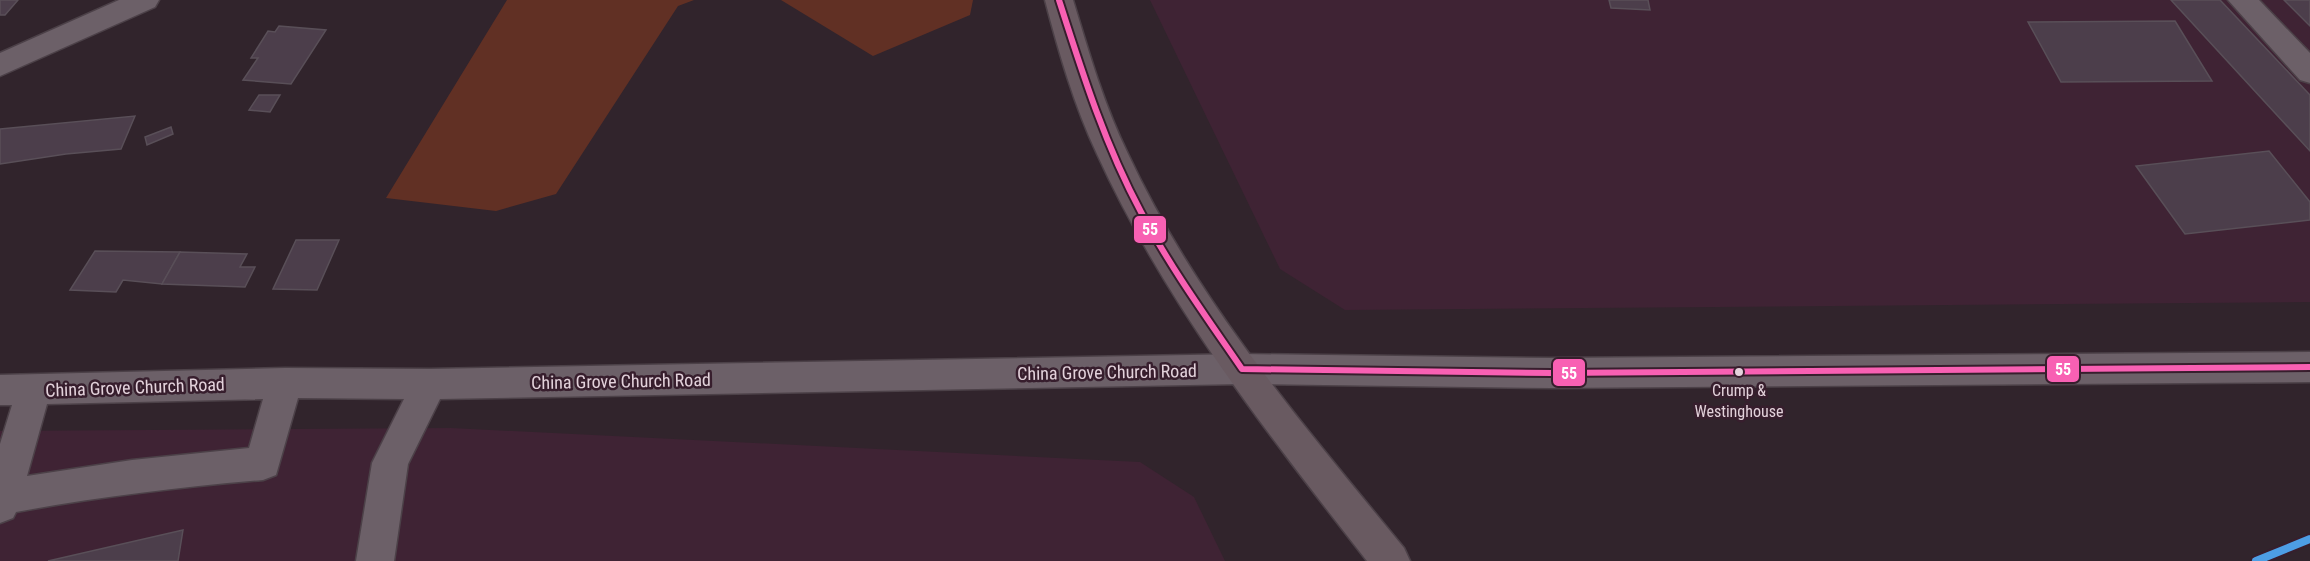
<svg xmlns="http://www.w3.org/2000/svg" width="2310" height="561" font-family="'Roboto Condensed',sans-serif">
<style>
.built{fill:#3f2334}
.green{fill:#613024}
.building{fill:#4c3e4b;stroke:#594f58;stroke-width:1.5}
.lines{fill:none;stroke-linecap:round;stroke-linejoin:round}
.minor-casing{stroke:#4c4148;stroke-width:3}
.major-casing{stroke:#4c4148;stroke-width:3}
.minor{fill:#6c6068;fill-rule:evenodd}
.major{fill:#695a61;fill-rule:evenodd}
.bus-1-casing{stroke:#371e2d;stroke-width:10}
.bus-1{stroke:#f860b3;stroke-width:6}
.rail-1-casing{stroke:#371e2d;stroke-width:12}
.rail-1{stroke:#4d9ee5;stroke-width:8}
.bus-dot{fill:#e3d2db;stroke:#371e2d;stroke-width:2}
.labels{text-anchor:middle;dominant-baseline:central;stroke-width:5;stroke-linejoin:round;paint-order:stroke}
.bus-label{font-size:16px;fill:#e3d2db;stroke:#371e2d}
.street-label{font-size:18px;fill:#e3d2db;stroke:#371e2d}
.line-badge{stroke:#371e2d;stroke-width:2}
.badge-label{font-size:16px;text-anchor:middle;font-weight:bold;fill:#fff}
</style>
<rect width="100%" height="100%" fill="#31242c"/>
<g class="built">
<polygon points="1150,0 2310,0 2310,302 1345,310 1280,269"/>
<polygon points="451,428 1140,462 1194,497 1225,561 0,561 0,431"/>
</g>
<g class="green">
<polygon points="507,0 694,0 678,6 556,194 496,211 386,198"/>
<polygon points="781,0 973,0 970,15 873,56"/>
</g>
<g class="building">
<polygon points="0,0 18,0 5,15 0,15"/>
<polygon points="1609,0 1648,0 1650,10 1611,8"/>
<polygon points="2171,0 2220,0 2310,95 2310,151"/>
<polygon points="2284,0 2310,0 2310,26"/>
<polygon points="2175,21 2212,81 2061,82 2028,22"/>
<polygon points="279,26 326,30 291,84 243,80 258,58 251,58 268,31 275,32"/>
<polygon points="259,95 280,95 270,112 249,110"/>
<polygon points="135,116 121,149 66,154 0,164 0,129"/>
<polygon points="171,127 173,134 147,145 145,137"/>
<polygon points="2269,151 2310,202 2310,220 2185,234 2136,166"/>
<polygon points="296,240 339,240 317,290 273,289"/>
<polygon points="95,251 180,252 162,284 123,280 116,292 70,290"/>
<polygon points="180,252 247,254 240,267 255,267 245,287 162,284"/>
<polygon points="183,530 178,561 48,561"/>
</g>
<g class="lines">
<defs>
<g id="minor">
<polygon points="119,0 159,0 155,7 0,76 0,53"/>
<polygon points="2228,0 2259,0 2310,53 2310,83 2300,80"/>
<path d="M2310 352V382L1552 388 1242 384 440 399 408 464 394 561H356L372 463 404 399 298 398 276 475 263 480C180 487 98 497 16 512L13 518 0 523V444L12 405H0V375L285 368 430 369 1242 354 1552 358ZM263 399 249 448 132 460 27 476 47 404Z"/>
</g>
<path id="major" d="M1045 0H1073C1089 53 1104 105 1128 154 1196 300 1303 425 1404 548L1410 561H1367C1267 433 1165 303 1097 154 1074 105 1059 53 1045 0Z"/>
</defs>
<use href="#minor" class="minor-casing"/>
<use href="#major" class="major-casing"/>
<use href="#minor" class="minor"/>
<use href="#major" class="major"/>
<defs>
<path id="bus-1" d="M1059 0C1082 72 1105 145 1141 212 1170 267 1207 318 1242 369L1552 373 2310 367"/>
</defs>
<use href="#bus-1" class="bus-1-casing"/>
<use href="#bus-1" class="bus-1"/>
<defs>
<polyline id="rail-1" points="2256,561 2310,539"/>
</defs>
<use href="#rail-1" class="rail-1-casing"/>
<use href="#rail-1" class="rail-1"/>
</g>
<circle class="bus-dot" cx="1739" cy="372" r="5"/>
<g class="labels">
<g class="bus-label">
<text x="1739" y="390">Crump &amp;<tspan x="1739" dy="21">Westinghouse</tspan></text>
</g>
<g class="street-label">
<text transform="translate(1107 372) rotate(-1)">China Grove Church Road</text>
<text transform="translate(621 381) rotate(-1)">China Grove Church Road</text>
<text transform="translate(135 387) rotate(-2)">China Grove Church Road</text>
</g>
</g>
<g class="line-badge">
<rect x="1133" y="215" width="34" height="29" rx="6" fill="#f860b3"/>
<rect x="2046" y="355" width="34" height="28" rx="6" fill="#f860b3"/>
<rect x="1552" y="358" width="34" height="29" rx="6" fill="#f860b3"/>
</g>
<g class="badge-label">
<text x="1150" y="235">55</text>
<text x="2063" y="375">55</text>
<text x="1569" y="379">55</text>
</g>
</svg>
